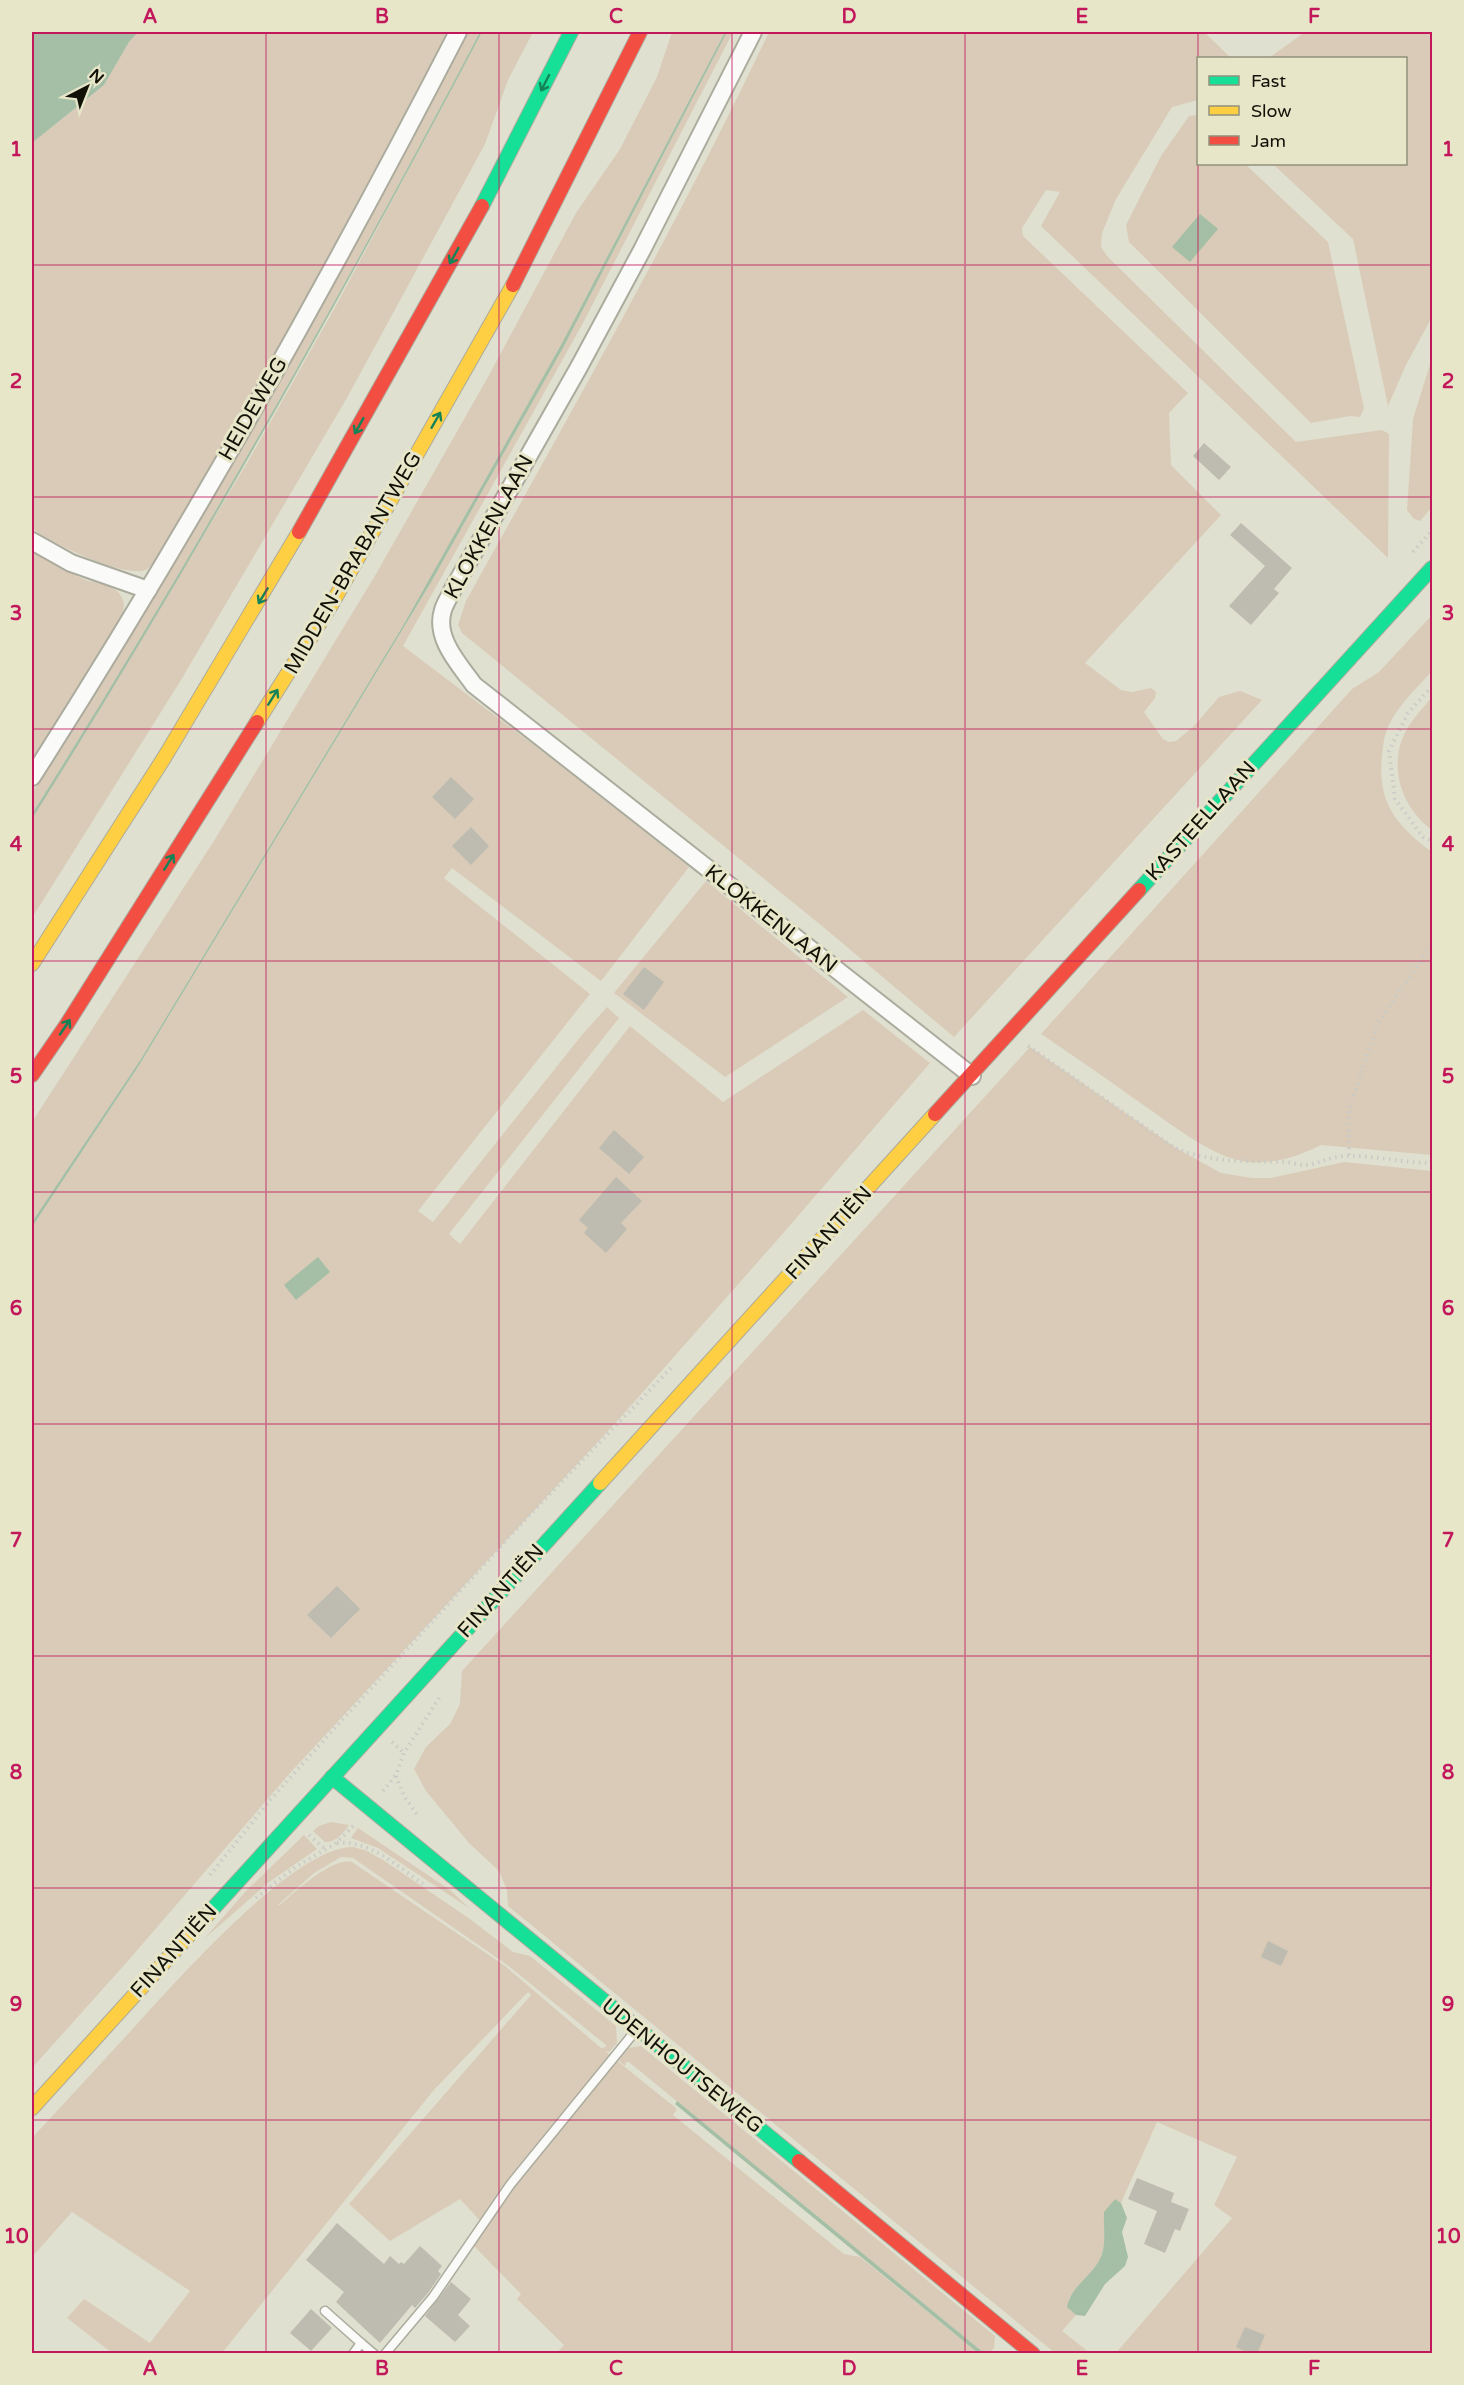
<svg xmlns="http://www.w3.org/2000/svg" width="1464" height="2385" font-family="'Varela Round',sans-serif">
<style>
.green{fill:#d9cbb7;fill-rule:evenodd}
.water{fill:#a4bfa5}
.building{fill:#bebcb0}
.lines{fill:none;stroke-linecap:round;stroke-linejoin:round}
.lane-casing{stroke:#abab9e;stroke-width:11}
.street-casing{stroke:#abab9e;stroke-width:20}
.fast-casing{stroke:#abab9e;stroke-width:16}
.slow-casing{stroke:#abab9e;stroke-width:16}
.jam-casing{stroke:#abab9e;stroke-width:16}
.path{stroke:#cacac6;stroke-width:4;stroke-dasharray:1.5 4.5;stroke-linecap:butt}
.lane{stroke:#fafaf8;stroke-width:8}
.street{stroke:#fafaf8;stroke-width:16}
.fast{stroke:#16e098;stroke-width:14}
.slow{stroke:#ffcf43;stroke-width:14}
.jam{stroke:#f24e42;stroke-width:14}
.oneway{stroke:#148357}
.grid{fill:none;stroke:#c2185b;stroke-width:1.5;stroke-opacity:0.55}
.labels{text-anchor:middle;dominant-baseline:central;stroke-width:6;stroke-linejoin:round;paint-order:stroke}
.street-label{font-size:21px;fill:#111107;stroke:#e7e6c9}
.neatline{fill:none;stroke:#c2185b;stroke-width:2}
.grid-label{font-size:20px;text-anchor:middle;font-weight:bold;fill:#c2185b}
</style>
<rect width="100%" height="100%" fill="#e0e0d0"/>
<g class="green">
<path d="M138 32H449C356 210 259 386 156 559 152 564 149 570 142 571 118 575 51 543 32 528V143L104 85 129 42Z"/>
<path d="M468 32H480C340 298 192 560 32 814V793C94 697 152 598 210 499 300 346 387 190 468 32Z"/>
<polygon points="482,32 533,32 508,80 485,144 348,396 181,680 32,918 32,819 90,725 250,458 338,302"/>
<polygon points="672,32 725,32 562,343 404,624 141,1059 32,1222 32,1122 212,844 376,574 488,377 576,213 620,149 657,77"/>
<polygon points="727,32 733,32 583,323 403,646 560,765 689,867 601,981 452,868 444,878 590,994 418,1211 433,1222 581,1036 607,1007 619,1018 449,1234 460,1244 630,1026 723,1102 863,1010 930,1063 779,1238 619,1419 290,1773 127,1962 32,2068 32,1227 138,1067 430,584 563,348"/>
<path d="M769 32H1204L1231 58H1198V100L1172 107 1116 199 1102 233 1101 247 1107 256 1296 442 1382 430 1389 434 1388 558 1041 226 1060 192 1046 190 1022 228 1023 236 1188 393 1169 413 1171 465 1221 515 1085 663 1121 690 1132 692 1151 688 1156 692 1155 698 1144 712 1163 739 1169 742 1176 741 1193 727 1219 697 1240 691 1262 700 954 1037 822 926 462 633 458 625 466 601C570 414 678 224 769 32Z"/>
<polygon points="1305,32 1432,32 1432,317 1406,365 1388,406 1353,239 1273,164 1406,164 1406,58 1269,58"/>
<polygon points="1198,115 1198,164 1245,164 1328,242 1364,408 1360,417 1350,416 1311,423 1129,242 1126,225 1161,156 1189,116"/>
<polygon points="1432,358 1432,507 1420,521 1414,519 1407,510 1413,419"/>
<path d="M32 551C48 562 65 571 83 579 93 583 110 584 118 592 126 601 125 609 120 619L32 763Z"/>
<path d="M1432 615V671C1418 687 1398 705 1389 725 1384 734 1383 746 1382 756 1377 803 1397 826 1432 852V1155L1321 1145C1298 1157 1268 1166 1242 1161 1207 1154 1169 1122 1139 1102 1107 1079 1074 1056 1041 1034L1352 689 1379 672Z"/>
<path d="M1432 697V830C1402 808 1387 766 1406 731 1413 718 1423 708 1432 697Z"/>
<polygon points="706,881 848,997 725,1077 614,993"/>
<polygon points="1030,1047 1176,1148 1221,1173 1252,1178 1271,1178 1344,1162 1432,1171 1432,2353 1116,2353 1232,2218 1214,2205 1237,2157 1157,2122 1121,2203 1115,2199 1104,2222 1105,2244 1099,2262 1069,2298 1068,2307 1076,2315 1062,2331 1090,2353 1055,2353 508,1906 507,1890 499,1871 469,1843 426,1791 414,1769 426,1747 450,1724 460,1704 462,1671"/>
<path d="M331 1822 349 1825C343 1833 335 1843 325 1842L313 1831 319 1826Z"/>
<polygon points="358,1828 450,1890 469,1908 378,1848 351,1838"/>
<polygon points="304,1835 317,1849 269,1882 204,1939 246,1891"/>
<path d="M353 1847 365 1850 383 1860 470 1919 513 1952 530 1956 616 2026 617 2043 609 2052 605 2051 677 2109 673 2115 844 2254 860 2257 978 2353H557L564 2345 517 2299 521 2294 474 2246 485 2226 460 2199 390 2241 349 2204 531 1995 528 1992 433 2091 222 2353H112L67 2318 84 2299 150 2343 190 2291 72 2212 32 2257V2138C64 2103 96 2069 128 2034 169 1989 293 1846 353 1847ZM341 1857 353 1858 506 1964 606 2045V2047L601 2048 505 1966 352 1862C332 1857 295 1892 280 1905H278L314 1873Z"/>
<polygon points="641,2046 995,2336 994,2348 989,2353 984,2353 629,2062 626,2062 625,2066 617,2059 627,2048"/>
</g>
<g class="water">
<polygon points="32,32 138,32 129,42 104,85 32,143"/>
<path d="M480 32H482C341 299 193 563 32 819V814C192 560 340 298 480 32Z"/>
<polygon points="725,32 727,32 563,348 430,584 138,1067 32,1227 32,1222 141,1059 404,624 562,343"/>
<polygon points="1200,214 1218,229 1190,262 1172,247"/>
<polygon points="318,1257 330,1272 296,1300 284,1285"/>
<polygon points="677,2101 984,2353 978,2353 675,2104"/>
<path d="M1115 2199 1121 2203 1127 2218 1122 2232 1128 2257 1125 2266 1105 2284 1085 2316 1076 2315 1067 2307C1070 2289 1088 2278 1097 2264 1108 2248 1103 2230 1104 2212Z"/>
</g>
<g class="building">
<polygon points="1204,443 1231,467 1219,480 1193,456"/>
<polygon points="1241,523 1292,568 1274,589 1279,593 1251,625 1229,606 1265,566 1230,535"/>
<polygon points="451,777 474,799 455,819 432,797"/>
<polygon points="471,827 489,846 471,865 452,846"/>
<polygon points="644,967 664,982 644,1010 623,994"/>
<polygon points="614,1130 644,1157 629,1174 599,1148"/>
<polygon points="616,1177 642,1201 621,1223 627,1229 606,1253 584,1233 588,1228 579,1220"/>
<polygon points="337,1586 360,1609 331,1638 307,1615"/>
<polygon points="1268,1941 1288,1951 1281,1966 1261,1957"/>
<polygon points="1137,2178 1174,2193 1171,2202 1189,2209 1180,2231 1175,2229 1165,2253 1144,2244 1157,2211 1128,2199"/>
<polygon points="337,2223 384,2264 390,2256 399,2264 401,2262 404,2264 420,2246 442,2266 438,2271 441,2274 428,2293 415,2308 412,2305 380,2343 336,2302 344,2292 306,2260"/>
<polygon points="451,2282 471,2299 458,2315 470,2326 455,2342 425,2316"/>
<polygon points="311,2309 332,2328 311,2351 290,2333"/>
<polygon points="1245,2327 1265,2335 1257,2354 1250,2354 1236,2347"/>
</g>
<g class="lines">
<defs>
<g id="lane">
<polyline points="325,2311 361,2343"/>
<polyline points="353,2354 361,2343 374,2354"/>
<polyline points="385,2354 433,2297 510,2185 637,2029"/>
</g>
<g id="street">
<path d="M753 32 642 250 579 367 453 589C450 596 445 603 443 610 434 638 459 664 474 685L972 1076"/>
<polyline points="32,541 71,563 148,590"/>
<path d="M32 777C186 536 327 286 458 32"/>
</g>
<g id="fast">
<polyline points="482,206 571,32"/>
<polyline points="1139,890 1432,568"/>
<polyline points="332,1777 799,2161"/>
<polyline points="209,1913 600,1483"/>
</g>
<g id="slow">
<polyline points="257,722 331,605 513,285"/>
<polyline points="32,964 164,758 299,532"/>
<polyline points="600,1483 935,1114"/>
<polyline points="32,2108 209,1913"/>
</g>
<g id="jam">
<polyline points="513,285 640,32"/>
<polyline points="299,532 482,206"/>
<polyline points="32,1075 67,1024 257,722"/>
<polyline points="935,1114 1139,890"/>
<polyline points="799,2161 1033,2354"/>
</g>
</defs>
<use href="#lane" class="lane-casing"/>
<use href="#street" class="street-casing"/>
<use href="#fast" class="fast-casing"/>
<use href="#slow" class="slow-casing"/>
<use href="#jam" class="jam-casing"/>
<g class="path">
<polyline points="1413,552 1432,530"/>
<polyline points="1432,686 1408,713 1389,751 1395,799 1423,837 1432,841"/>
<path d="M1028 1046 1175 1148C1210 1163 1246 1161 1283 1162 1291 1162 1299 1165 1306 1165 1319 1164 1331 1156 1346 1156 1374 1155 1404 1163 1432 1163"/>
<polyline points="1349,1155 1349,1110 1377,1025 1432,944"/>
<polyline points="392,1742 404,1753"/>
<polyline points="396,1776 404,1796 418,1816"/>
<polyline points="383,1791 396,1775 404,1753 441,1695"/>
<polyline points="309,1835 325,1849"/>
<path d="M337 1843C370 1840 397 1866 423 1884"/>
<polyline points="210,1875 270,1800 353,1708 523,1522 674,1365"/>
<polyline points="256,1898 295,1867 335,1844 355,1824"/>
</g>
<use href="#lane" class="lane"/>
<use href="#street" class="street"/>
<use href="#fast" class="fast"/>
<use href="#slow" class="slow"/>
<use href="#jam" class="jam"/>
</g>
<defs><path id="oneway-shaft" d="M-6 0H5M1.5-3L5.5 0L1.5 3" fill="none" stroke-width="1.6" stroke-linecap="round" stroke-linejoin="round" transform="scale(1.5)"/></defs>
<g class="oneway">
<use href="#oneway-shaft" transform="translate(545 83) rotate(117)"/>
<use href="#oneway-shaft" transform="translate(454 256) rotate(119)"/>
<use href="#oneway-shaft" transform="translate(436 420) rotate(-60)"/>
<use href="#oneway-shaft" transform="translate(359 426) rotate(119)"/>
<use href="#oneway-shaft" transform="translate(263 596) rotate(121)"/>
<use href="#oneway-shaft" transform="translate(273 697) rotate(-58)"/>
<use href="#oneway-shaft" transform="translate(169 862) rotate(-58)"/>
<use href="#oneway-shaft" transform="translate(65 1027) rotate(-56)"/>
</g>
<path class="grid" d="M266 32V2354M499 32V2354M732 32V2354M965 32V2354M1198 32V2354M32 265H1432M32 497H1432M32 729H1432M32 961H1432M32 1192H1432M32 1424H1432M32 1656H1432M32 1888H1432M32 2120H1432"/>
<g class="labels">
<g class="street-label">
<text transform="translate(253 409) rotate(-60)">HEIDEWEG</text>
<text transform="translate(489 527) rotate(-61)">KLOKKENLAAN</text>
<text transform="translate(353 563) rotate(-60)">MIDDEN-BRABANTWEG</text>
<text transform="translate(1201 821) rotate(-48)">KASTEELLAAN</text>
<text transform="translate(771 919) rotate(38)">KLOKKENLAAN</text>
<text transform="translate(829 1233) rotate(-48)">FINANTIËN</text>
<text transform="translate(501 1591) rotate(-48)">FINANTIËN</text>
<text transform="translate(174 1951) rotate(-48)">FINANTIËN</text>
<text transform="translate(682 2066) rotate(39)">UDENHOUTSEWEG</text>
</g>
</g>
<rect width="1464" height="2385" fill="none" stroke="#e7e6c9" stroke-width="66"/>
<rect x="1197" y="57" width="210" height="108" fill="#e7e6c9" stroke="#91917b" stroke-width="1.5"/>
<rect x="1209" y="76" width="30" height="9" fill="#16e098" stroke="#91917b" stroke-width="1.5"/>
<text x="1251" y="87" font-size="18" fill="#111107">Fast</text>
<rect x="1209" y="106" width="30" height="9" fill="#ffcf43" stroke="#91917b" stroke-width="1.5"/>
<text x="1251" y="117" font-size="18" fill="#111107">Slow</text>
<rect x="1209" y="136" width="30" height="9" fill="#f24e42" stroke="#91917b" stroke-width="1.5"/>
<text x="1251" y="147" font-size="18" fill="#111107">Jam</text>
<g transform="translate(87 87) rotate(42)" stroke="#e7e6c9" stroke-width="4.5" paint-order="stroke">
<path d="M0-4.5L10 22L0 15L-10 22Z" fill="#111107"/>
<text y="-9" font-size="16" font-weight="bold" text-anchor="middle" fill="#111107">N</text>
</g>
<rect x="33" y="33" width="1398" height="2319" class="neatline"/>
<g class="grid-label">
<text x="150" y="23">A</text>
<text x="382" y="23">B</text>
<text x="616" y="23">C</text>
<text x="849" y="23">D</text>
<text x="1082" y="23">E</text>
<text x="1314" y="23">F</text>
<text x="16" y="156">1</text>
<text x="1448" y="156">1</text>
<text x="16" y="388">2</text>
<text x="1448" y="388">2</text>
<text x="16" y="620">3</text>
<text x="1448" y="620">3</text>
<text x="16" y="851">4</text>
<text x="1448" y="851">4</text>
<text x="16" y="1083">5</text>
<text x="1448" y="1083">5</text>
<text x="16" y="1315">6</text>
<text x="1448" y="1315">6</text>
<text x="16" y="1547">7</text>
<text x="1448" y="1547">7</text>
<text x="16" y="1779">8</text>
<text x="1448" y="1779">8</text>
<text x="16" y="2011">9</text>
<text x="1448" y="2011">9</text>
<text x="16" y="2243">10</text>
<text x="1448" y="2243">10</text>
<text x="150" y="2375">A</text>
<text x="382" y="2375">B</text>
<text x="616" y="2375">C</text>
<text x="849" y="2375">D</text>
<text x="1082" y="2375">E</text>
<text x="1314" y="2375">F</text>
</g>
</svg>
